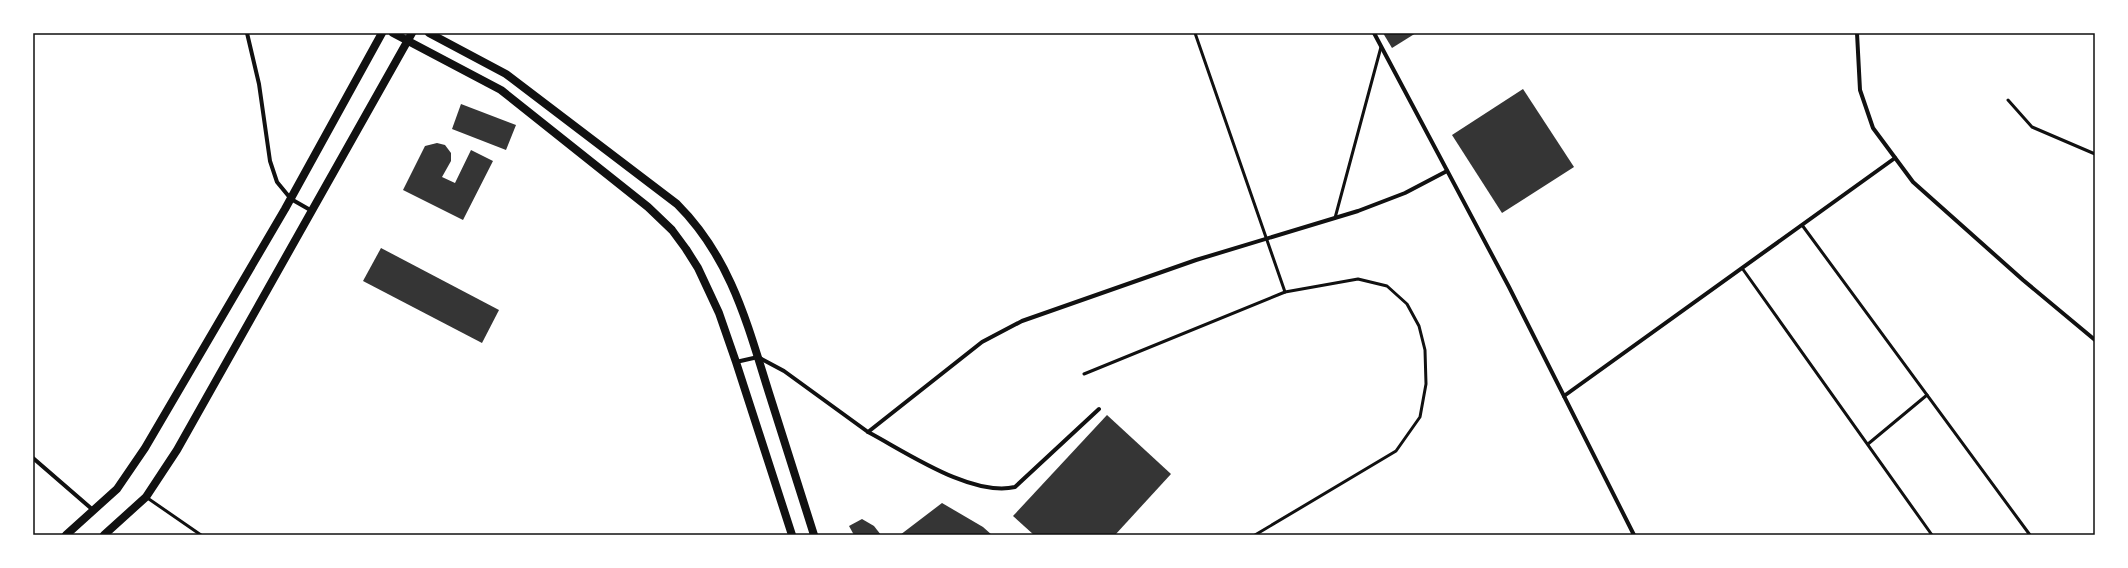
<svg xmlns="http://www.w3.org/2000/svg" width="2128" height="568" font-family="Barlow,sans-serif">
<style>
.building{fill:#353535}
.lines{fill:none;stroke-linecap:round;stroke-linejoin:round}
.service{stroke:#111;stroke-width:3}
.minor{stroke:#111;stroke-width:4}
.secondary{stroke:#111;stroke-width:8}
.neatline{fill:none;stroke:#111;stroke-width:1.5}
</style>
<rect width="100%" height="100%" fill="#fff"/>
<g class="building">
<polygon points="1383,33 1416,33 1392,48"/>
<polygon points="1523,89 1574,167 1502,213 1452,135"/>
<polygon points="461,104 516,125 506,150 452,129"/>
<polygon points="437,143 445,145 451,153 451,161 442,177 455,183 471,150 493,161 463,220 403,190 425,146"/>
<polygon points="381,248 499,310 482,343 363,281"/>
<polygon points="1107,415 1171,474 1115,535 1034,535 1013,516"/>
<polygon points="942,503 983,527 992,535 900,535"/>
<polygon points="862,519 874,526 881,535 854,535 849,526"/>
</g>
<g class="lines">
<g class="service">
<polyline points="1195,33 1285,292"/>
<polyline points="2008,100 2032,127 2095,154"/>
<polyline points="1335,218 1381,47"/>
<polyline points="1802,225 2030,535"/>
<polyline points="1742,268 1932,535"/>
<polyline points="1084,374 1285,292 1358,279 1387,286 1407,304 1419,326 1425,350 1426,384 1420,417 1396,451 1255,535"/>
<polyline points="1868,444 1927,395"/>
<polyline points="146,497 201,535"/>
</g>
<g class="minor">
<polyline points="247,33 259,84 270,161 277,182 291,199 312,211"/>
<polyline points="1374,33 1509,287 1634,535"/>
<polyline points="1857,33 1860,90 1873,128 1913,182 2023,280 2095,340"/>
<polyline points="736,362 758,357 784,371 868,432 982,342 1022,321 1196,260 1358,211 1405,193 1447,171"/>
<polyline points="1564,396 1895,158"/>
<path d="M868 432C906 452 971 497 1015 487L1099 409"/>
<polyline points="33,458 93,510"/>
</g>
<g class="secondary">
<polyline points="393,33 501,90 648,207 672,230 686,249 698,268 719,313 736,362 792,535"/>
<path d="M429 33 506 74 677 204C731 258 747 323 769 393 784 440 799 488 814 535"/>
<polyline points="66,535 117,489 145,448 285,209 382,33"/>
<polyline points="104,535 146,497 177,450 412,33"/>
</g>
</g>
<rect width="2128" height="568" fill="none" stroke="#ffffff" stroke-width="68"/>
<rect x="34" y="34" width="2060" height="500" class="neatline"/>
</svg>
